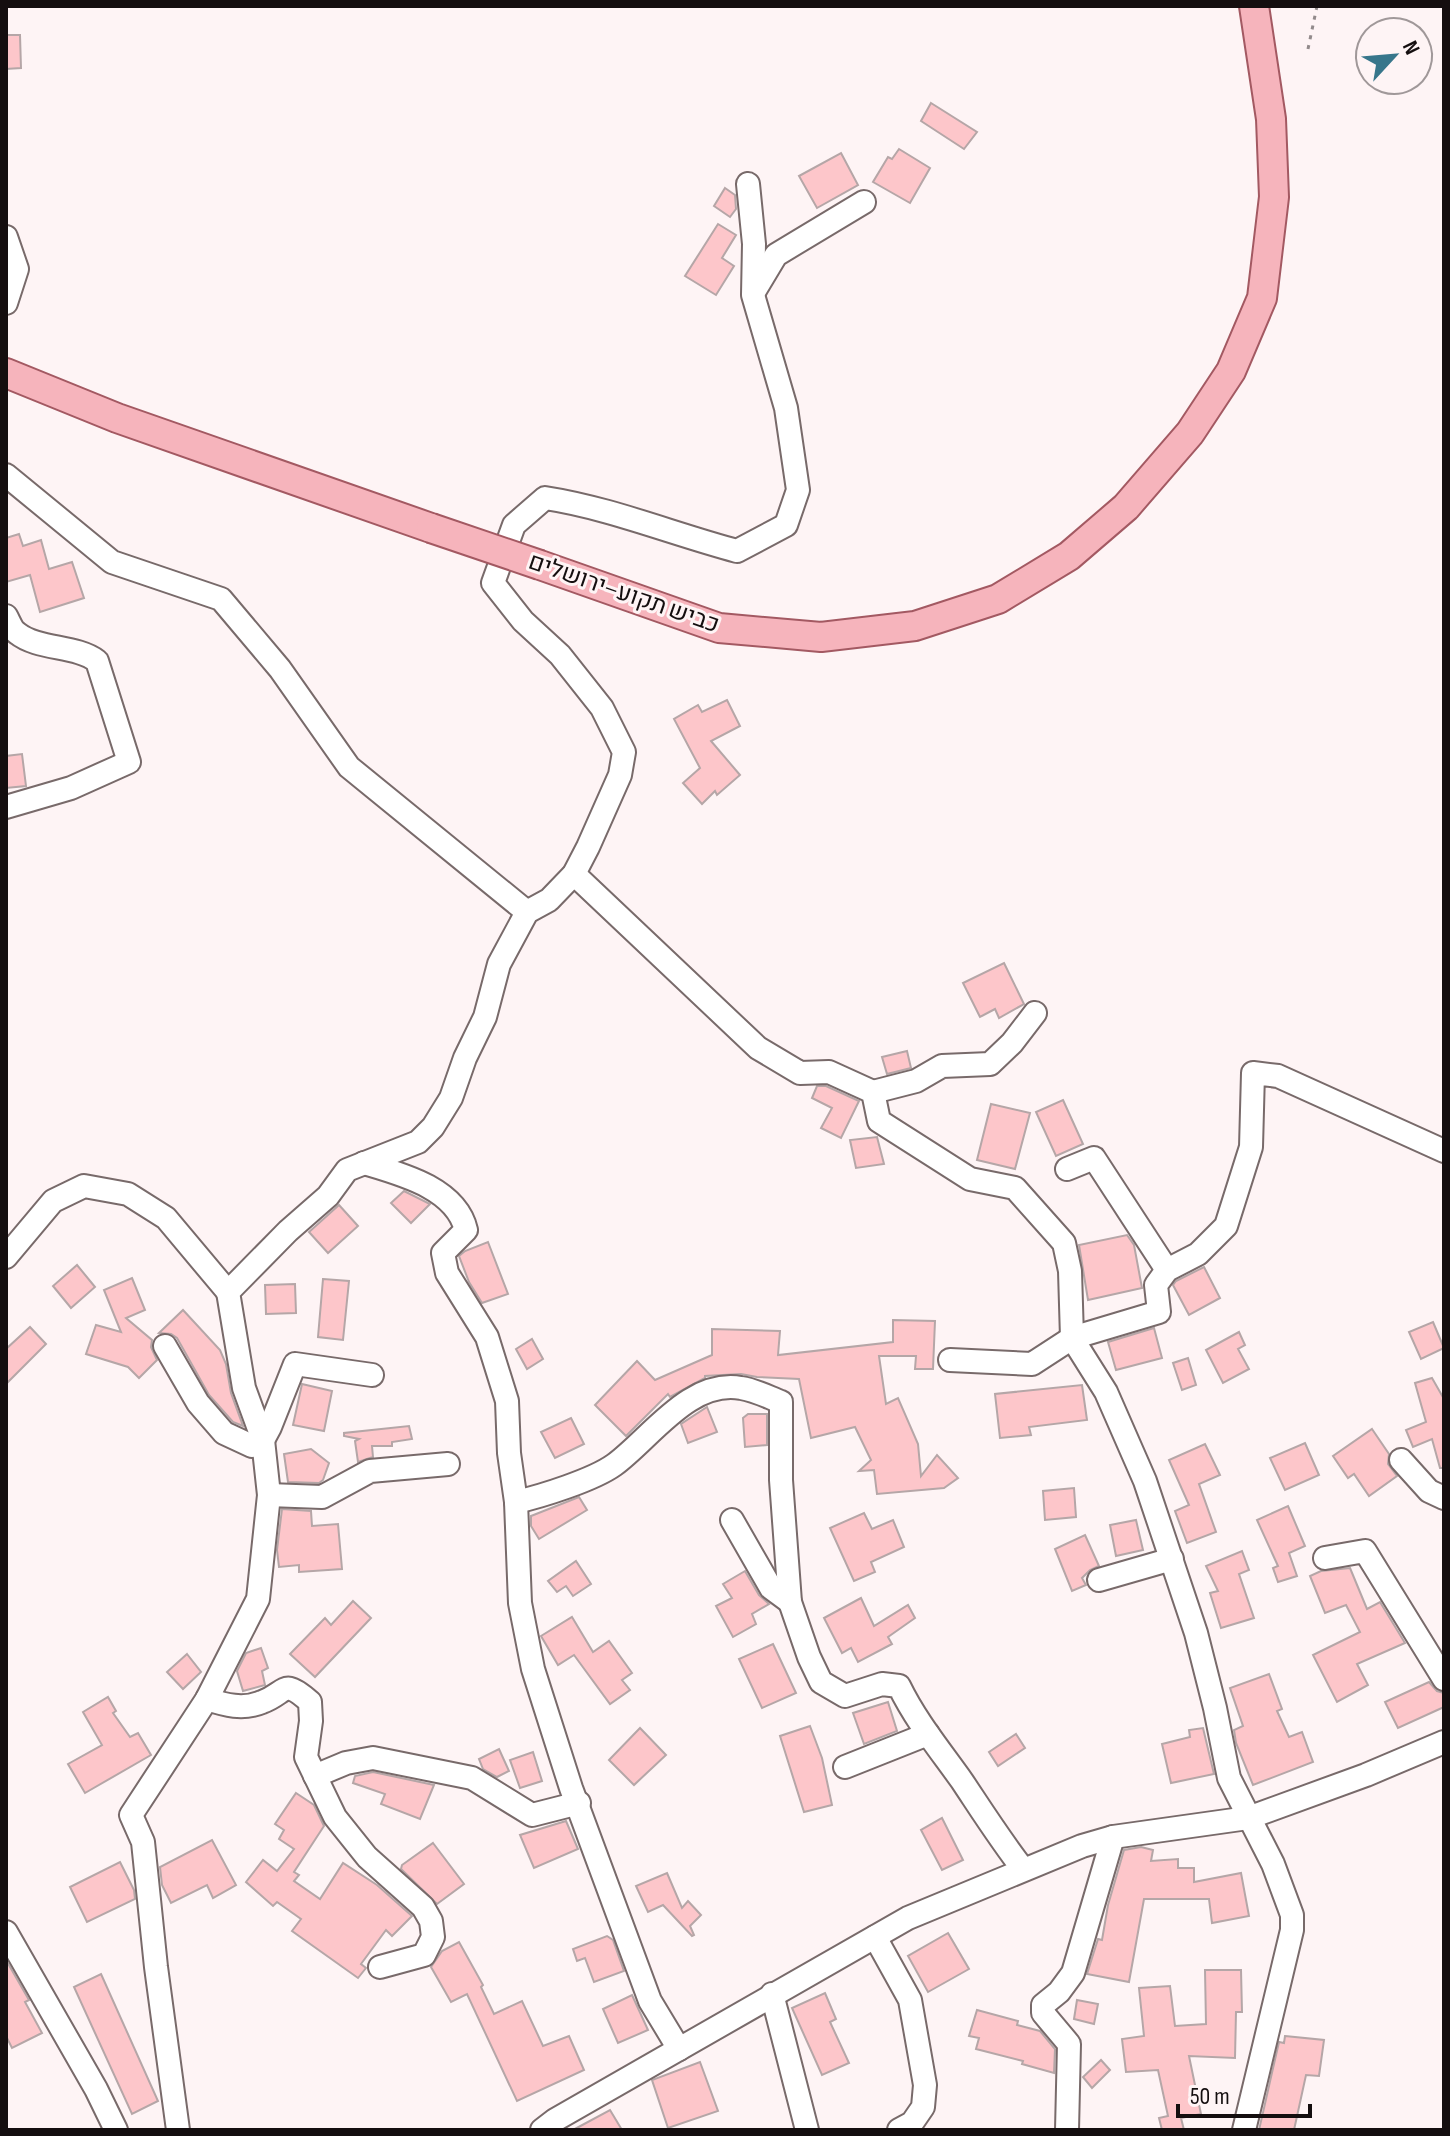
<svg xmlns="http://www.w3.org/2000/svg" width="1450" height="2136" font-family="'Sofia Sans Condensed',Heebo,sans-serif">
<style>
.building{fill:#fdc6ca;stroke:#b5a6a7;stroke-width:2}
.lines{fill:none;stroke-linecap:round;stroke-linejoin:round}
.minor-casing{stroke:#786a6a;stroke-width:26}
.major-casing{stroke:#a35962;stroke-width:32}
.path{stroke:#928a8b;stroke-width:3;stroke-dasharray:4 6;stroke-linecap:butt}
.minor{stroke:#fff;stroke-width:22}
.major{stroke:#f6b4bc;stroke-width:28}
.major-bridge-casing{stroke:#a35962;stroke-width:32;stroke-linecap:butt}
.major-bridge{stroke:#f6b4bc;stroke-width:28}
.labels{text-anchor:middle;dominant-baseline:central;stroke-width:6;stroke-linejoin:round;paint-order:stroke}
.street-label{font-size:24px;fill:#140e0f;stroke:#fef4f5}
</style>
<rect width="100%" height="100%" fill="#fef4f5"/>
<g class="building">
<polygon points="6,35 20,35 21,68 6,69"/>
<polygon points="931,103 977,132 964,149 921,121"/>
<polygon points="899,149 930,168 910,203 873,182 888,157 892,159"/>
<polygon points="841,153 858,185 817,208 799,176"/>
<polygon points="725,188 735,195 736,209 730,217 714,206"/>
<polygon points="718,224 736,235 722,258 734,266 716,295 685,276"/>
<polygon points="19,534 23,546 41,540 49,569 72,562 84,598 40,612 30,575 6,582 6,538"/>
<polygon points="727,700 740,726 711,741 740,775 717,795 715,791 702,804 683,783 700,768 674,719 698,705 702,712"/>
<polygon points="22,754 26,786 6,788 6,756"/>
<polygon points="1004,963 1024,1004 999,1018 995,1009 980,1017 963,983"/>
<polygon points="907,1051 911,1068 887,1074 882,1057"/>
<polygon points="817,1086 826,1086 859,1101 841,1138 821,1128 832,1108 812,1098"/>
<polygon points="1063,1100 1083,1144 1056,1156 1036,1112"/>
<polygon points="991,1104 1030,1113 1015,1169 977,1160"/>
<polygon points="877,1137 884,1164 856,1168 850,1140"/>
<polygon points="404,1191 430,1204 411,1223 391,1203"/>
<polygon points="339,1205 358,1226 328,1253 309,1232"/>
<polygon points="1127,1235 1134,1245 1142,1288 1088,1300 1079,1245"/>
<polygon points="488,1242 508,1294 482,1303 469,1282 459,1256 465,1251"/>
<polygon points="77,1265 95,1287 71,1308 53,1286"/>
<polygon points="1204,1267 1220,1298 1189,1315 1173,1285 1176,1281"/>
<polygon points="132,1278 145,1310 126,1318 152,1340 151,1347 157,1360 139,1378 128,1367 86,1354 96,1325 121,1332 104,1290"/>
<polygon points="323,1279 349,1281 343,1340 318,1337"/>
<polygon points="295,1284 296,1313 266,1314 265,1285"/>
<polygon points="183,1310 220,1350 226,1364 231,1393 243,1426 233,1422 209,1395 177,1338 171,1334 159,1333"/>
<polygon points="893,1320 935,1321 933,1369 915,1369 916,1356 879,1356 886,1404 898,1398 918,1444 921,1476 937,1455 958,1478 944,1488 877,1494 874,1470 859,1471 871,1460 855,1427 811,1438 799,1379 757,1377 741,1374 705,1376 705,1378 670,1397 668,1394 626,1436 595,1405 637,1361 655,1380 712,1355 712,1329 780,1331 778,1355 893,1342"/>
<polygon points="1433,1322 1444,1348 1421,1359 1409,1332"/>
<polygon points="30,1327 46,1344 6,1384 6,1349"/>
<polygon points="1154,1328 1162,1358 1116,1370 1108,1342"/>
<polygon points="1239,1332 1245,1345 1238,1349 1249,1369 1223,1383 1206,1350"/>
<polygon points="532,1339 543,1359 527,1369 516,1349"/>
<polygon points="1188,1358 1196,1385 1182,1390 1173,1363"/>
<polygon points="1432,1378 1444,1399 1444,1468 1440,1468 1432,1439 1413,1447 1406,1430 1426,1422 1415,1383"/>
<polygon points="302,1384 332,1391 324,1431 293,1425"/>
<polygon points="1082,1385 1087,1420 1029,1427 1031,1435 1000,1438 995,1394"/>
<polygon points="707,1407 717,1432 688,1443 681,1424"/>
<polygon points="748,1414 767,1414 767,1445 745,1447 743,1418"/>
<polygon points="571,1418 584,1444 555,1458 541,1432"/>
<polygon points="409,1426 412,1439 392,1442 392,1446 372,1446 373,1457 358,1462 355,1441 359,1439 344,1436 344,1433"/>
<polygon points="1372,1429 1389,1454 1388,1464 1397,1476 1369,1496 1354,1474 1348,1478 1333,1456"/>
<polygon points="1305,1443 1319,1475 1285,1490 1270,1458"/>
<polygon points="1205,1444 1220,1475 1199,1484 1216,1532 1187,1543 1175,1511 1189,1505 1169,1460"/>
<polygon points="311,1449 329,1463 323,1480 319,1483 288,1482 284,1454"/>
<polygon points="1074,1488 1076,1517 1045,1520 1043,1491"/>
<polygon points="579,1497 587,1510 539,1539 531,1526 531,1516"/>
<polygon points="1288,1506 1305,1546 1289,1553 1297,1576 1278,1582 1273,1568 1278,1566 1257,1520"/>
<polygon points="282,1509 311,1511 312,1526 338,1524 342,1569 299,1572 299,1565 279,1567 277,1550"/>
<polygon points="864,1513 872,1529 893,1520 904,1547 871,1562 875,1572 854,1581 830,1528"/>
<polygon points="1136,1520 1143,1550 1116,1556 1110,1525"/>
<polygon points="1085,1535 1099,1566 1090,1570 1082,1578 1086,1585 1072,1591 1055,1549"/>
<polygon points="1242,1551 1249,1570 1239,1574 1254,1618 1221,1628 1210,1593 1218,1591 1206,1566"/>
<polygon points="576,1561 591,1584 573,1596 566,1586 557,1592 548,1581"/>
<polygon points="1350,1568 1367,1609 1380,1602 1405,1643 1357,1664 1368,1685 1337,1702 1313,1655 1360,1632 1346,1605 1325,1613 1310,1576 1321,1571"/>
<polygon points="745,1571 759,1595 769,1604 752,1614 756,1624 733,1637 716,1606 732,1598 723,1584"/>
<polygon points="861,1598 874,1626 908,1605 915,1618 888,1637 892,1644 858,1662 851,1648 842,1653 824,1618"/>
<polygon points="353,1601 371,1618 315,1677 290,1654 325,1618 331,1625"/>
<polygon points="572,1617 593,1652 609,1641 632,1673 622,1680 630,1690 610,1704 574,1655 558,1665 541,1636"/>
<polygon points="773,1644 796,1693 762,1708 739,1659"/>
<polygon points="261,1648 268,1668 262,1671 265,1685 243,1691 237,1671 246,1653"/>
<polygon points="187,1654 201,1672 183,1689 167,1672"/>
<polygon points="1269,1674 1282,1709 1277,1711 1289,1737 1302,1732 1313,1762 1253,1785 1236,1743 1234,1730 1243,1726 1230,1688"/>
<polygon points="1429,1682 1437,1691 1444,1693 1444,1707 1398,1728 1385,1702"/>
<polygon points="108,1697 116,1711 113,1713 130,1737 138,1733 151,1755 85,1793 68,1764 102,1745 83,1712"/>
<polygon points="888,1702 897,1731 864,1744 853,1713"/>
<polygon points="810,1726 822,1758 832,1805 804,1812 780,1736"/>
<polygon points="640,1728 666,1755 634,1785 609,1760"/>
<polygon points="1203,1728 1214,1774 1171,1783 1162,1744 1190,1737 1189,1730"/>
<polygon points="1016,1734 1025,1748 998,1766 989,1752"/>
<polygon points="499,1749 509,1771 497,1777 483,1769 479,1759"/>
<polygon points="533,1752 542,1781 520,1788 510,1760"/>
<polygon points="373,1772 434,1785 420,1819 381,1804 385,1794 353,1783 355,1776"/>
<polygon points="296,1793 314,1805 324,1826 294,1872 299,1875 294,1881 320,1899 343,1863 377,1885 412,1916 392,1936 386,1930 361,1964 366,1968 358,1978 292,1931 301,1919 277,1902 273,1906 246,1882 263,1860 277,1871 294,1849 279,1839 284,1830 275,1824"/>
<polygon points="942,1818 963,1860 942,1870 921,1830"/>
<polygon points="566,1821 578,1849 534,1868 520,1835"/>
<polygon points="212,1840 236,1885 213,1898 207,1885 171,1903 162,1885 160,1867"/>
<polygon points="433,1843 464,1884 437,1904 401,1869 402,1865"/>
<polygon points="1141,1847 1153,1850 1151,1861 1178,1859 1178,1868 1194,1868 1194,1882 1241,1873 1249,1916 1212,1923 1209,1899 1144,1899 1129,1982 1087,1974 1098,1939 1102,1940 1108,1905 1124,1850"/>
<polygon points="120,1862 134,1890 135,1899 87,1922 70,1887"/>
<polygon points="667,1873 682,1908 688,1901 701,1915 690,1926 694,1935 692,1936 663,1905 648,1912 636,1886"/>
<polygon points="948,1933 969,1969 928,1992 908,1956"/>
<polygon points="607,1936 613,1940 624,1971 594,1982 585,1958 577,1961 573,1949"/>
<polygon points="459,1942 483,1985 481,1987 494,2014 522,2001 543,2046 569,2036 584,2070 517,2101 467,1994 451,2002 431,1967 442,1951"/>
<polygon points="6,1960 29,2000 25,2002 42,2033 12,2048 6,2036"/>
<polygon points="1205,1970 1241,1970 1242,2012 1236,2012 1235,2058 1189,2056 1201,2114 1181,2118 1184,2130 1162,2130 1159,2118 1168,2116 1158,2070 1126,2072 1122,2039 1144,2036 1139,1988 1170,1986 1175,2026 1206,2024"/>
<polygon points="101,1974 158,2101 132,2114 74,1987"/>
<polygon points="825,1993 836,2019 830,2022 849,2063 822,2075 792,2008"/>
<polygon points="632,1995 648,2030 618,2043 603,2009"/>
<polygon points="1077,2000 1098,2004 1094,2024 1074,2019"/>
<polygon points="977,2010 1018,2021 1017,2025 1040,2031 1055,2049 1054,2073 1022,2064 1023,2061 976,2049 979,2038 969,2036"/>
<polygon points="1285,2036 1324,2040 1319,2076 1306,2075 1294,2130 1259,2130 1279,2042 1284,2043"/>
<polygon points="1101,2060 1110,2070 1092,2088 1083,2077"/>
<polygon points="700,2062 718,2111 668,2128 652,2080"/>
<polygon points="610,2110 622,2130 573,2130"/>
</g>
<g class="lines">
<defs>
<g id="minor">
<polyline points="6,237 17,269 6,303"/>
<polyline points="755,290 776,255 864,202"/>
<polyline points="6,475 112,562 221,599 280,669 349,767 527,912"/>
<path d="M6 616C9 621 12 630 17 633 38 650 76 645 97 661L129 762 71 788 6 807"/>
<polyline points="574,874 758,1048 800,1073 829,1072 873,1092 879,1121 970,1179 1015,1188 1064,1243 1070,1271 1072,1338 1106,1392 1145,1481 1196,1633 1215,1708 1229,1778 1273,1864 1292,1915 1292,1930 1244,2130"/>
<polyline points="873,1092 916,1081 942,1066 990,1064 1012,1043 1035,1013"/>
<path d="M364 1163C401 1174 456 1188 466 1230L443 1253 447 1273 487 1337 507 1401 509 1453 516 1502 520 1603 533 1669 571 1788 650 2001 679 2049"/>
<polyline points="1067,1169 1094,1158 1167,1270"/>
<polyline points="6,1257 53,1201 84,1186 128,1194 166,1218 228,1292"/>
<polyline points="165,1346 198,1403 224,1433 252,1446 263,1440 270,1427 295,1364 372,1375"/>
<polyline points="950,1360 1032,1364 1072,1338 1159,1312 1156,1285 1167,1270 1198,1254 1226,1226 1251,1147 1253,1073 1278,1076 1444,1151"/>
<polyline points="1401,1460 1429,1491 1444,1498"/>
<polyline points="269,1495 322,1497 370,1471 448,1464"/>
<path d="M516 1502C542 1496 593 1480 614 1465 650 1439 689 1379 741 1388 755 1390 768 1397 781 1402V1480L790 1602 809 1657 821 1682 845 1696 882 1684 899 1686C916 1721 940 1750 962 1781 982 1811 1001 1841 1023 1869"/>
<polyline points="732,1520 771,1588 790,1602"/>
<polyline points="1325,1558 1365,1551 1444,1679"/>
<polyline points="1099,1580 1172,1559"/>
<path d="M207 1699C225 1705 243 1710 262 1702 287 1693 282 1677 310 1702L311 1721 306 1757 335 1817 367 1857 423 1907 431 1921 433 1937 424 1955 380 1967"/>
<polyline points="845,1767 928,1734"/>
<polyline points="315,1776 346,1763 373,1758 472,1778 532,1815 579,1803"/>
<polyline points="6,1932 96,2089 116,2130"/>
<polyline points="875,1937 910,2000 925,2085 923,2107 912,2123 899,2130"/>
<polyline points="772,1994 807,2130"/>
<path d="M178 2130 156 1967 143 1842 131 1815 207 1699 258 1599 269 1495 263 1440 244 1388 228 1292 288 1231 328 1196 347 1170 418 1142 433 1127 451 1098 465 1058 485 1017 499 964 527 912 549 900 574 874 588 847 620 775 624 752 602 708 560 655 523 621 493 583 514 525 545 498C610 508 673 534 737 551L786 525 798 490 786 408 753 295 754 244 748 184"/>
<polyline points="542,2130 555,2120 908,1918 1082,1846 1113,1837 1248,1818 1366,1775 1444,1742"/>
<polyline points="1067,2130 1069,2044 1043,2013 1043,2005 1059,1992 1073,1973 1113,1837"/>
</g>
<g id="major">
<polyline points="6,373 117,418 431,528"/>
<polyline points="540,565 719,628 821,637 915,626 998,599 1069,556 1126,507 1190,433 1231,371 1262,298 1274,197 1271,119 1254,6"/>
</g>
</defs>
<use href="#minor" class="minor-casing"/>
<use href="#major" class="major-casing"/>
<polyline class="path" points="1308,49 1317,6"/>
<use href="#minor" class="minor"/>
<use href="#major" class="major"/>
<defs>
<polyline id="major-bridge" points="431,528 540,565"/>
</defs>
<use href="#major-bridge" class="major-bridge-casing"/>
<use href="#major-bridge" class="major-bridge"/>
</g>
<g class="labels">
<g class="street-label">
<text transform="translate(624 593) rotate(19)">כביש תקוע–ירושלים</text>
</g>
</g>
<rect width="1450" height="2136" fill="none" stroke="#140e0f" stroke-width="16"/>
<g transform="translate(1394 56) rotate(64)"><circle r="38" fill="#fef4f5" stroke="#a09899" stroke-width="2"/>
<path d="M0-6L14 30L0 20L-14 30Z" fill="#37768b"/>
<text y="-12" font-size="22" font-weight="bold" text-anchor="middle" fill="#140e0f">N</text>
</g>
<path d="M1178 2104v12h132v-12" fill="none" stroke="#140e0f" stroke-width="4"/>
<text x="1190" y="2104" font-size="24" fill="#140e0f" stroke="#fef4f5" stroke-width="6" paint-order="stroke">50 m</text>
</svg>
